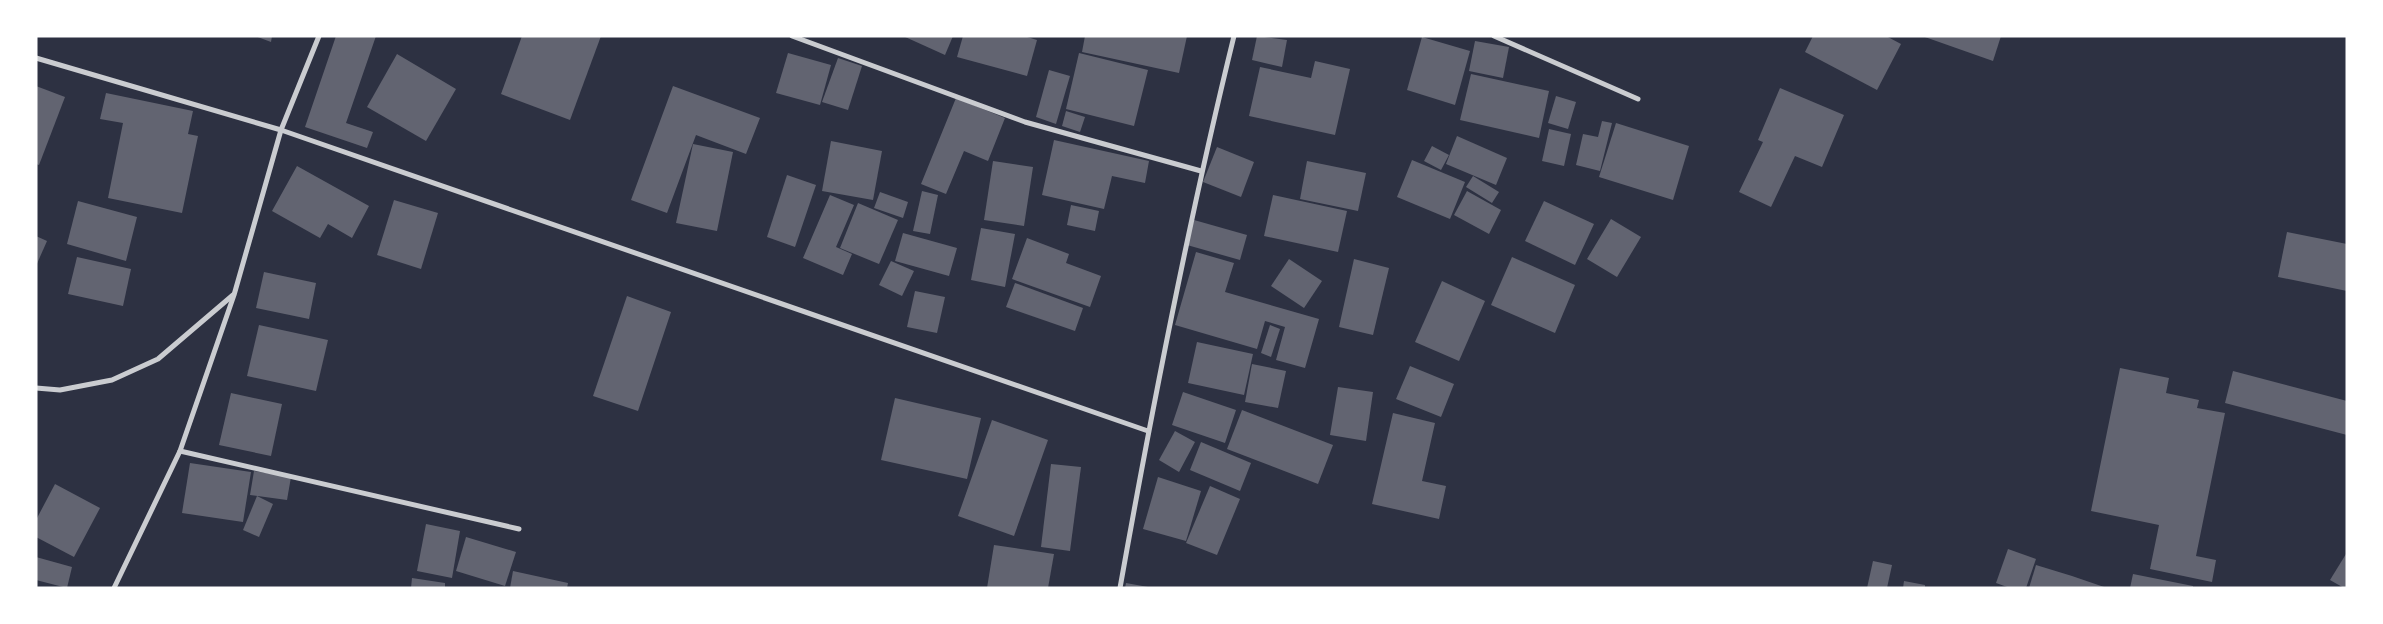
<svg xmlns="http://www.w3.org/2000/svg" width="2383" height="624" font-family="'Alegreya Sans',sans-serif">
<style>
.building{fill:#626471}
.lines{fill:none;stroke-linecap:round;stroke-linejoin:round}
.minor{stroke:#caccd0;stroke-width:5}
</style>
<rect width="100%" height="100%" fill="#2d3142"/>
<g class="building">
<polygon points="255,36 272,36 271,42"/>
<polygon points="336,36 376,36 346,123 373,132 367,148 305,127"/>
<polygon points="522,36 601,36 570,120 501,94"/>
<polygon points="903,36 953,36 945,55"/>
<polygon points="963,36 1024,36 1037,40 1027,76 957,57"/>
<polygon points="1085,36 1187,36 1179,73 1082,52"/>
<polygon points="1257,36 1287,40 1282,67 1252,60"/>
<polygon points="1813,36 1886,36 1901,44 1877,90 1805,52"/>
<polygon points="1922,36 2001,36 1993,61"/>
<polygon points="1422,37 1470,51 1455,105 1407,90"/>
<polygon points="1475,41 1509,47 1503,78 1469,71"/>
<polygon points="788,53 831,65 820,105 776,93"/>
<polygon points="1079,53 1148,70 1134,126 1066,109"/>
<polygon points="397,54 456,89 426,141 367,107"/>
<polygon points="838,58 862,66 848,110 822,102"/>
<polygon points="1315,61 1350,69 1335,135 1249,116 1260,67 1311,78"/>
<polygon points="1049,70 1070,76 1056,124 1036,117"/>
<polygon points="1471,74 1549,91 1539,138 1460,120"/>
<polygon points="36,86 65,97 39,165 36,164"/>
<polygon points="673,86 760,118 746,154 696,135 667,213 631,200"/>
<polygon points="1780,88 1844,115 1822,167 1795,156 1771,207 1739,192 1763,142 1758,140"/>
<polygon points="106,93 193,111 188,134 198,136 182,213 108,198 123,123 100,119"/>
<polygon points="1556,96 1576,102 1568,129 1548,123"/>
<polygon points="956,98 1005,118 988,161 964,151 946,194 921,184"/>
<polygon points="1066,111 1085,117 1080,132 1062,126"/>
<polygon points="1602,121 1612,123 1600,171 1576,165 1583,134 1598,137"/>
<polygon points="1616,123 1689,146 1673,200 1599,177"/>
<polygon points="1549,129 1571,134 1564,166 1542,161"/>
<polygon points="1457,136 1507,158 1496,185 1446,164"/>
<polygon points="1054,140 1149,161 1145,183 1112,176 1104,209 1042,195"/>
<polygon points="831,141 882,151 873,200 822,191"/>
<polygon points="693,144 733,152 717,231 676,223"/>
<polygon points="1432,146 1449,155 1441,170 1424,161"/>
<polygon points="1217,147 1254,162 1241,197 1203,182"/>
<polygon points="1412,160 1465,182 1450,219 1397,197"/>
<polygon points="993,161 1033,167 1024,226 984,220"/>
<polygon points="1307,161 1366,173 1358,211 1300,199"/>
<polygon points="297,166 369,206 352,238 328,224 320,238 272,211"/>
<polygon points="787,175 816,185 795,247 767,237"/>
<polygon points="1473,176 1499,192 1492,203 1466,187"/>
<polygon points="922,191 938,195 930,234 913,231"/>
<polygon points="1467,191 1501,210 1489,234 1454,215"/>
<polygon points="880,192 908,202 903,218 874,208"/>
<polygon points="830,195 854,205 836,247 852,254 843,275 803,258"/>
<polygon points="1273,195 1347,211 1338,252 1264,236"/>
<polygon points="394,200 438,213 421,269 377,255"/>
<polygon points="78,201 137,217 126,261 67,244"/>
<polygon points="1544,201 1594,224 1575,265 1525,241"/>
<polygon points="858,203 898,220 879,264 840,248"/>
<polygon points="1071,205 1099,211 1095,231 1067,225"/>
<polygon points="1611,219 1641,237 1617,277 1587,259"/>
<polygon points="1194,220 1247,235 1240,260 1187,245"/>
<polygon points="981,228 1015,234 1005,287 971,280"/>
<polygon points="2287,232 2347,244 2347,291 2278,277"/>
<polygon points="903,233 957,248 949,276 895,261"/>
<polygon points="36,236 47,241 36,266"/>
<polygon points="1027,238 1069,254 1066,263 1101,276 1090,307 1012,279"/>
<polygon points="1196,252 1234,263 1225,292 1319,319 1305,368 1276,360 1285,327 1265,321 1257,349 1175,325"/>
<polygon points="77,257 131,269 123,306 68,294"/>
<polygon points="1512,257 1575,285 1555,333 1491,305"/>
<polygon points="1289,259 1322,281 1304,308 1271,286"/>
<polygon points="1354,259 1389,268 1373,335 1339,327"/>
<polygon points="891,261 914,271 902,296 879,285"/>
<polygon points="264,272 316,283 309,319 256,308"/>
<polygon points="1442,281 1485,301 1459,361 1415,342"/>
<polygon points="1015,283 1083,308 1075,331 1006,307"/>
<polygon points="915,291 945,297 937,333 907,327"/>
<polygon points="627,296 671,312 638,411 593,396"/>
<polygon points="259,325 328,340 316,391 247,376"/>
<polygon points="1270,325 1280,329 1271,357 1261,353"/>
<polygon points="1197,342 1253,354 1244,395 1188,383"/>
<polygon points="1252,364 1286,371 1278,408 1245,402"/>
<polygon points="1410,366 1454,384 1441,417 1396,399"/>
<polygon points="2120,368 2169,378 2166,393 2199,400 2197,408 2225,413 2196,556 2216,560 2212,582 2150,569 2159,525 2091,511"/>
<polygon points="2233,371 2347,401 2347,435 2225,403"/>
<polygon points="1338,387 1373,392 1366,441 1330,435"/>
<polygon points="1183,392 1236,410 1225,443 1172,425"/>
<polygon points="231,393 282,404 271,456 219,445"/>
<polygon points="895,398 981,418 967,479 881,460"/>
<polygon points="1242,410 1333,445 1318,484 1227,449"/>
<polygon points="1393,413 1435,423 1422,481 1446,486 1439,519 1372,504"/>
<polygon points="992,420 1048,440 1014,536 958,516"/>
<polygon points="1175,431 1195,442 1179,472 1159,460"/>
<polygon points="1201,442 1251,463 1240,491 1190,470"/>
<polygon points="190,463 251,472 243,522 182,513"/>
<polygon points="1051,464 1081,467 1070,551 1041,547"/>
<polygon points="254,471 291,477 287,500 250,495"/>
<polygon points="1158,477 1201,491 1186,541 1143,529"/>
<polygon points="55,484 100,508 74,557 36,537 36,520"/>
<polygon points="1210,486 1240,499 1217,555 1186,543"/>
<polygon points="257,496 273,504 259,537 243,530"/>
<polygon points="426,524 460,531 452,578 417,571"/>
<polygon points="466,537 516,552 505,586 456,571"/>
<polygon points="994,545 1054,554 1048,588 987,588"/>
<polygon points="2008,549 2036,559 2026,588 2010,588 1996,583"/>
<polygon points="2346,554 2347,588 2344,588 2330,580"/>
<polygon points="36,557 72,567 67,588 36,580"/>
<polygon points="1873,561 1892,565 1887,588 1867,588"/>
<polygon points="2036,565 2072,576 2107,588 2029,588"/>
<polygon points="513,571 568,583 567,588 510,588"/>
<polygon points="2133,574 2193,586 2193,588 2130,588"/>
<polygon points="412,578 445,583 445,588 411,588"/>
<polygon points="1904,581 1925,585 1925,588 1903,588"/>
<polygon points="1126,583 1148,587 1148,588 1125,588"/>
</g>
<g class="lines">
<g class="minor">
<polyline points="792,36 1025,122 1201,171"/>
<polyline points="1494,36 1638,99"/>
<polyline points="36,58 281,130 1148,431"/>
<polyline points="36,388 60,390 112,380 158,359 233,295"/>
<polyline points="180,451 519,529"/>
<polyline points="114,588 180,451 234,295 281,130 319,36"/>
<path d="M1120 588C1153 403 1189 219 1234 36"/>
</g>
</g>
<rect width="2383" height="624" fill="none" stroke="#ffffff" stroke-width="75"/>
</svg>
